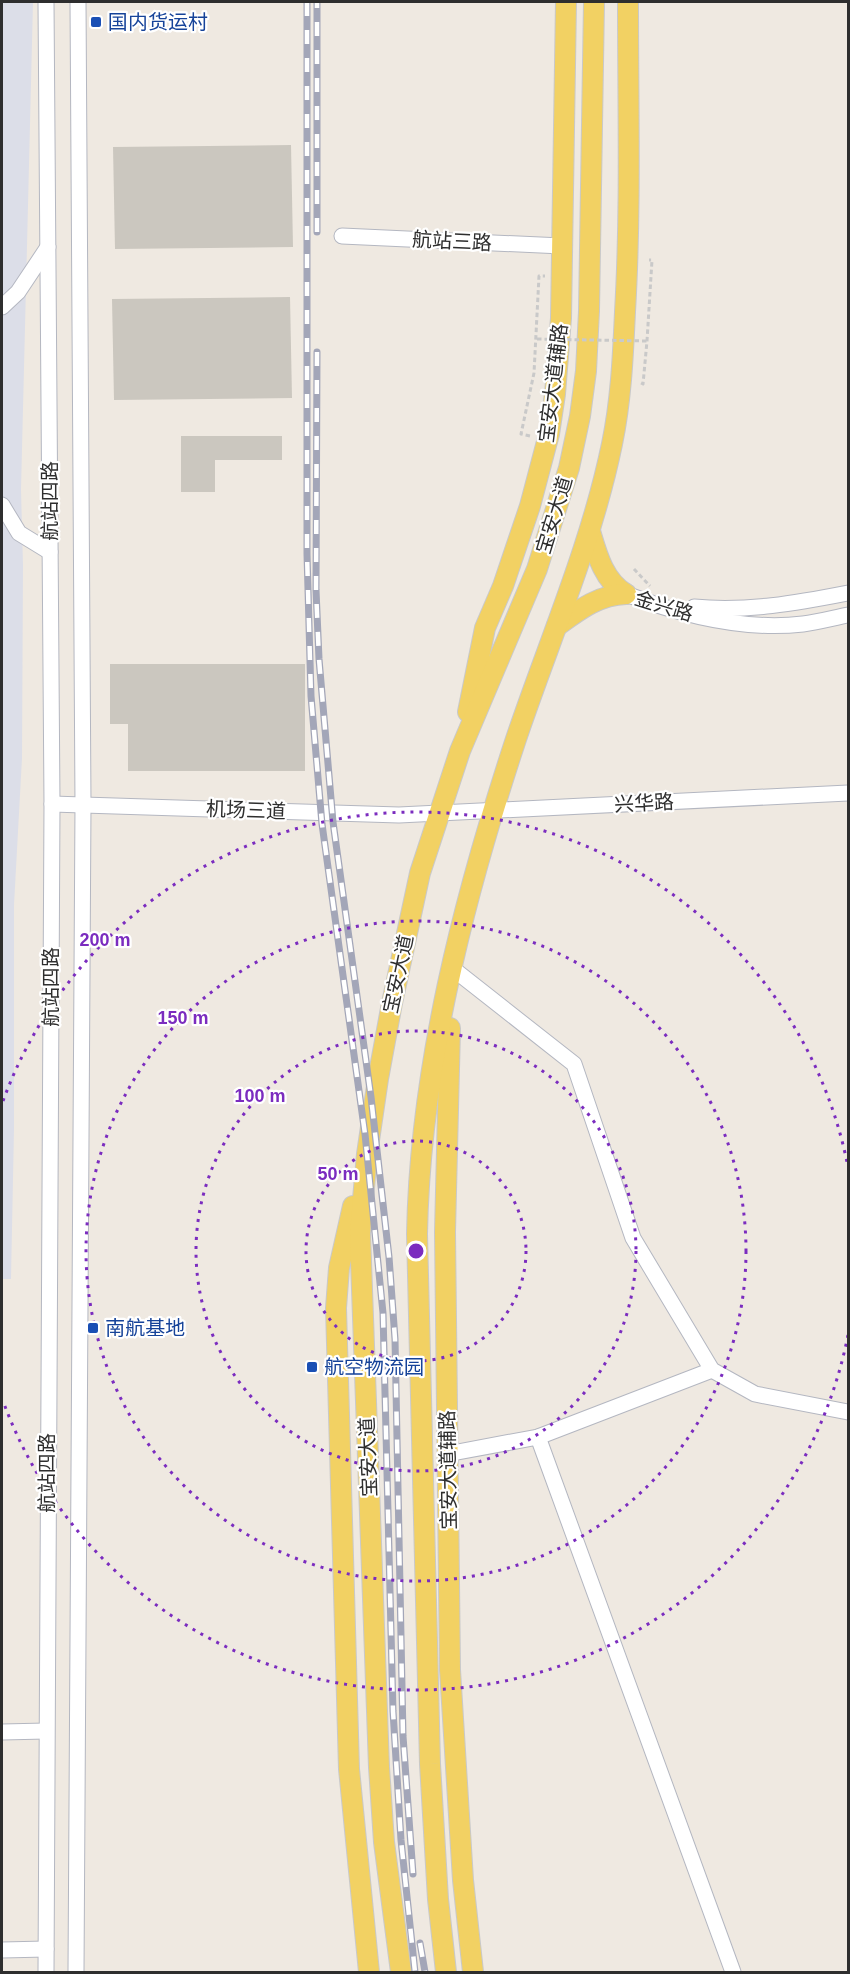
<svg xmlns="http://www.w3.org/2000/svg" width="850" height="1974" font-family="Arial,'Noto Sans SC',sans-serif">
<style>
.airport{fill:#dcdee8}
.building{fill:#cbc7bf}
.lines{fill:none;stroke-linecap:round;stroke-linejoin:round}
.minor-casing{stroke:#b4b7c1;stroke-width:17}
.major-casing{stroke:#c9c9c9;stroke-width:22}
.path{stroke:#c9c9c9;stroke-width:3;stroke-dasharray:4.5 3;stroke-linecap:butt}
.minor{stroke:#fff;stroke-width:15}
.major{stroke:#f2d163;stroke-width:20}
.rail-casing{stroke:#a3a6b8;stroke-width:7}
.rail{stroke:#fff;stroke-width:4.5;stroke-dasharray:14;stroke-linecap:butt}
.path-bridge{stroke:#c9c9c9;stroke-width:3;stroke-dasharray:4.5 3;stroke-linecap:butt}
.ring{fill:none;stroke:#7b2cbf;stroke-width:3;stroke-dasharray:3 6}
.transit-dot{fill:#1a4fb4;stroke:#fff;stroke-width:2}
.labels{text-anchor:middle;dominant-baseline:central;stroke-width:4.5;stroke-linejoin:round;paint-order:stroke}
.transit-label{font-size:20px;fill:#164399;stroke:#fff;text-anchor:start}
.street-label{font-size:20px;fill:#2e2e2e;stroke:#fff}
.centre{fill:#7b2cbf;stroke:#fff;stroke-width:3}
.ring-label{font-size:18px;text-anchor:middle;font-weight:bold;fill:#7b2cbf;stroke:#fff;stroke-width:4.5;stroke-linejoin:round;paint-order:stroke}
</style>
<rect width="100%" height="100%" fill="#efe9e1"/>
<polygon class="airport" points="2,2 33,2 21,490 23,565 22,758 14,905 14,1129 11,1279 2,1279"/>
<g class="building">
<polygon points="291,145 293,247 115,249 113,147"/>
<polygon points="290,297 292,398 114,400 112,299"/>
<polygon points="181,436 282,436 282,460 215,460 215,492 181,492"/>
<polygon points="110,664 305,664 305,771 128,771 128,724 110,724"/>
</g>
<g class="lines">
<defs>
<g id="minor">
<polyline points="46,2 52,804 46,1972"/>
<polyline points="342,236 562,246"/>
<polyline points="2,307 18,292 48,247"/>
<polyline points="2,505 19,533 50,552"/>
<path d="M626 594C681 615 743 631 803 624 818 622 833 618 848 615"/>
<path d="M694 607C747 612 797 603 848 593"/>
<polyline points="52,804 399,815 848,793"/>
<polyline points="452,968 574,1064 633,1238 712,1370 755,1394 848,1412"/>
<polyline points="538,1437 733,1972"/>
<polyline points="447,1454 538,1437 712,1370"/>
<polyline points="2,1732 46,1731"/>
<polyline points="2,1950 46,1949"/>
<polyline points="76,1972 83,805 78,2"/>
</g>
<g id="major">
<path d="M590 531C597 555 604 581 626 594"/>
<path d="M557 626C579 610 598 595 626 594"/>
<polyline points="468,712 485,628 503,586 530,506 549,434 555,394 561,318 566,2"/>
<polyline points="450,1028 445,1232 450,1670 463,1880 473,1972"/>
<polyline points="353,1206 339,1268 336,1308 349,1769 369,1972"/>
<polyline points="401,1972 384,1842 379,1767 360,1233 367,1154 378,1079 392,1003 420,873 460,751 537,569 569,468 580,416 586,371 589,311 594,2"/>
<path d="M446 1972 438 1899 430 1764 417 1234C420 1067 464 897 516 739 549 641 591 546 612 444 621 401 623 356 625 312 631 209 628 105 628 2"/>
</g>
</defs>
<use href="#minor" class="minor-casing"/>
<use href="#major" class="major-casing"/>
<g class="path">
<polyline points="641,383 643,384 647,341 652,260 649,260"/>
<polyline points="530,436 521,434 534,373 539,276 545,276"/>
<polyline points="634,569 650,586"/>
</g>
<use href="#minor" class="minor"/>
<use href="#major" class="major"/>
<defs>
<g id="rail">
<polyline points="307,2 307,554 311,696 322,824 365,1134 383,1313 393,1711 401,1840 415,1972"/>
<polyline points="317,232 317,2"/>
<polyline points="317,352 316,590 319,659 333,822 371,1097 389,1257 395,1339 403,1736 413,1874"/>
<polyline points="420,1943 425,1972"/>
</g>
</defs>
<use href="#rail" class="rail-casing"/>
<use href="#rail" class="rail"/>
<polyline class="path-bridge" points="537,339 647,341"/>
</g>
<g class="ring">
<circle cx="416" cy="1251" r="110"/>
<circle cx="416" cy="1251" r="220"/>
<circle cx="416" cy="1251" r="330"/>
<path d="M848 1335A440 440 0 0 1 3 1401M3 1101A440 440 0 0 1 848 1167"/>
</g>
<g class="transit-dot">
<rect x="90" y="16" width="12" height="12" rx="3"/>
<rect x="87" y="1322" width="12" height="12" rx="3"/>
<rect x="306" y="1361" width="12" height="12" rx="3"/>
</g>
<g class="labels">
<g class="transit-label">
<text x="108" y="22">国内货运村</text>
<text x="105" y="1328">南航基地</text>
<text x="324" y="1367">航空物流园</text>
</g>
<g class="street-label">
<text transform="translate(452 241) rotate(3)">航站三路</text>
<text transform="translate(553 383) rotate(-83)">宝安大道辅路</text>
<text transform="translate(50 501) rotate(-90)">航站四路</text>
<text transform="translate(554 515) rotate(-73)">宝安大道</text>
<text transform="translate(664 606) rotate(17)">金兴路</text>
<text transform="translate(644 803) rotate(-3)">兴华路</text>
<text transform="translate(246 810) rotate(2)">机场三道</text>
<text transform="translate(398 974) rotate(-78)">宝安大道</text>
<text transform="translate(51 987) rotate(-90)">航站四路</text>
<text transform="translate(368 1457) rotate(-92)">宝安大道</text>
<text transform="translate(448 1470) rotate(-91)">宝安大道辅路</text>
<text transform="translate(47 1473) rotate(-90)">航站四路</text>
</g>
</g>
<circle cx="416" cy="1251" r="9" class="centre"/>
<g class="ring-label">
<text x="105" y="946">200 m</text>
<text x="183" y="1024">150 m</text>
<text x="260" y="1102">100 m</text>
<text x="338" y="1180">50 m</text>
</g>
<rect width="850" height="1974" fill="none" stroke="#2e2e2e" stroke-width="6"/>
</svg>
